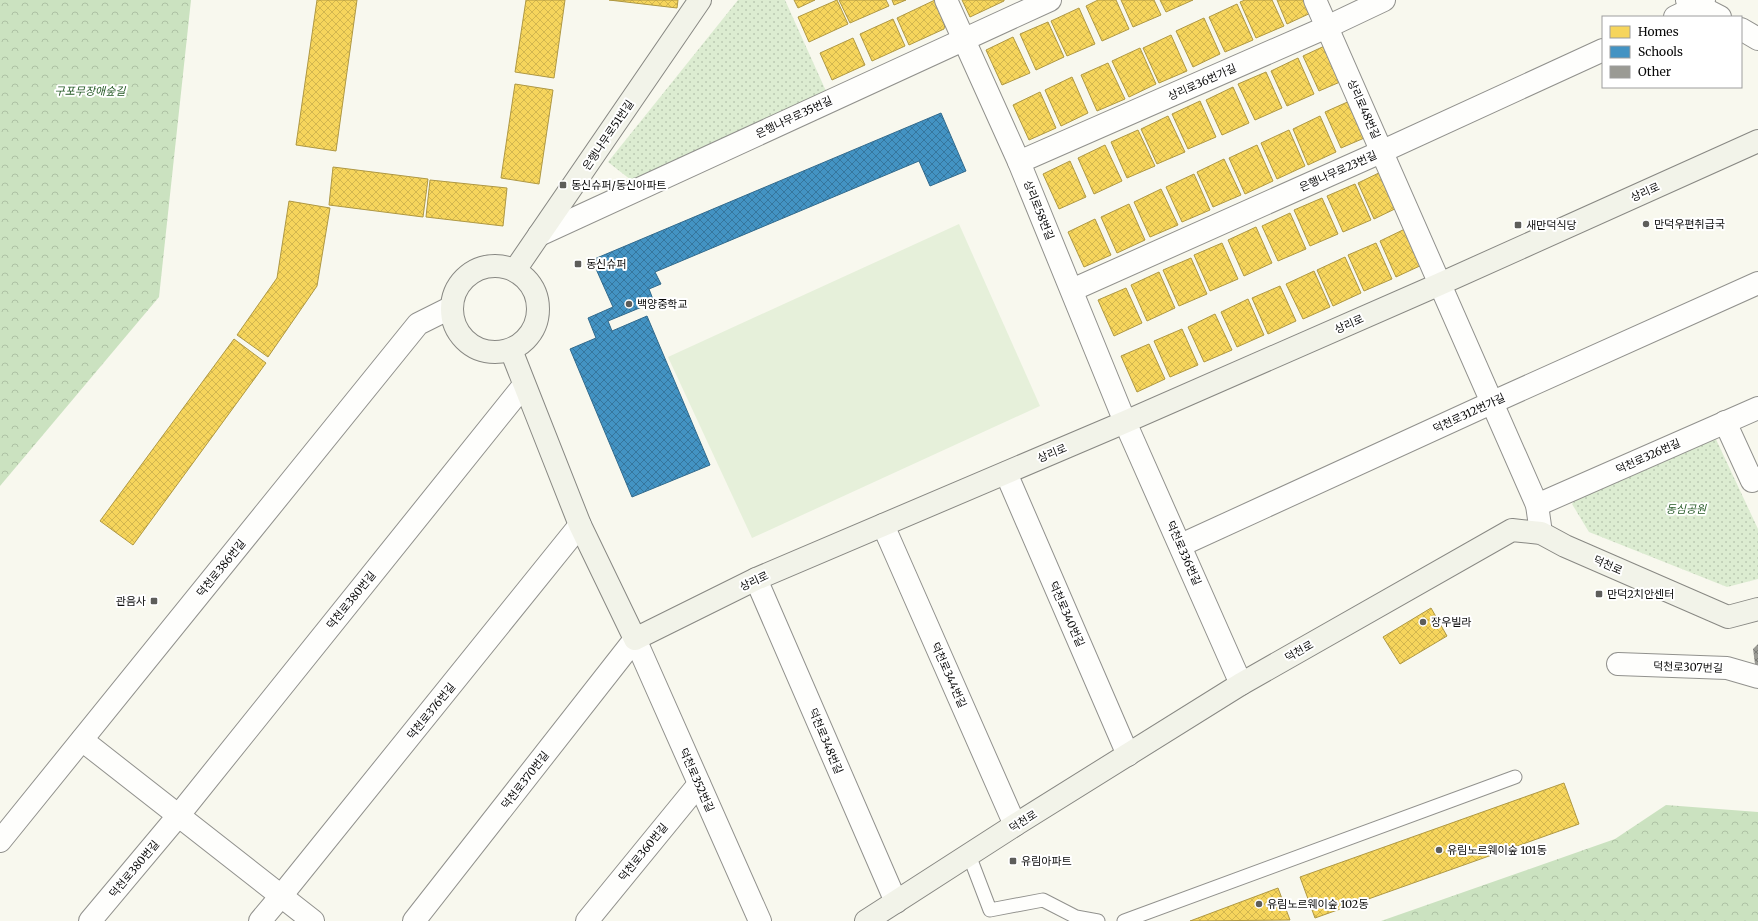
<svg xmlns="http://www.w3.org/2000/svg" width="1758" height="921" font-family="Merriweather,'Noto Sans KR',serif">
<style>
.green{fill:url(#green-dots)}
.forest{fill:url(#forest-crowns)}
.pitch{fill:#e6f0da}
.homes{fill:url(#homes-cross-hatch);stroke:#af9843}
.schools{fill:url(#schools-cross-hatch);stroke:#326a8c}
.building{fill:url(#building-cross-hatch)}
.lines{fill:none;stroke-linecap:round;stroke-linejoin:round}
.lane-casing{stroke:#91918d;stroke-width:15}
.street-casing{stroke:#91918d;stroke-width:24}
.secondary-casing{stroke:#888883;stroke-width:24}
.lane{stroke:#fefefc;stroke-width:13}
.street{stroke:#fefefc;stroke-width:22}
.secondary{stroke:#f2f3e9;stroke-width:22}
.poi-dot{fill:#5d5d5a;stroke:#fff;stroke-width:1.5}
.labels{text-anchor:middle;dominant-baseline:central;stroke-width:4;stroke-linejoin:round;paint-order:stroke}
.street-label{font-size:11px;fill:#0a0a0a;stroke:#fff}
.park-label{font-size:11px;font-style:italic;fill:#245925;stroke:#fff}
.poi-label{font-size:11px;fill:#0a0a0a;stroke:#fff;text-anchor:start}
</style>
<defs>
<pattern id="green-dots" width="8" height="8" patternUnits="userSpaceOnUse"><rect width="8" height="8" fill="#dcecd1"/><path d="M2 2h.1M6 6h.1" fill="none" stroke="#bbc9b2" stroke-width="1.8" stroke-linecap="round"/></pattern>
<pattern id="forest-crowns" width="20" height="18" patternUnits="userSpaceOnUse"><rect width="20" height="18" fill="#cbe2c0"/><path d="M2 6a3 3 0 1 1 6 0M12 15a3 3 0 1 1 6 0" fill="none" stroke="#adc1a4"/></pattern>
<pattern id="homes-cross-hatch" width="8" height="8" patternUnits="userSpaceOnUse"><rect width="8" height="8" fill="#f6d55c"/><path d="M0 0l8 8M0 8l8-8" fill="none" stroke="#d2b64f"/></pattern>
<pattern id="schools-cross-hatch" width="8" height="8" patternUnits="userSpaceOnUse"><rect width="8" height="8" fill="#4393c3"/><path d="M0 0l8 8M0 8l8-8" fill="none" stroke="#36769d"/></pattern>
<pattern id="building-cross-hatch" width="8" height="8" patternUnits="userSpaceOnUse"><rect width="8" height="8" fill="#9a9a94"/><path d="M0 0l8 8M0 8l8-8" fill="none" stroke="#7c7c77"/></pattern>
</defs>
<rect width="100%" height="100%" fill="#f8f8ee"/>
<g class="green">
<polygon points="738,0 785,0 826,91 631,180 608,162"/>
<polygon points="1713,433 1758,529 1758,579 1727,587 1589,532 1572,504 1581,493"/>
</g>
<g class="forest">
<polygon points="0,0 191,0 159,297 0,486"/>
<polygon points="1666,805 1758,812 1758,921 1381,921 1615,839"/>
</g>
<polygon class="pitch" points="959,224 1040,406 752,538 668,357"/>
<g class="homes">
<polygon points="317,0 357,0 336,151 296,145"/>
<polygon points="526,0 565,0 554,78 515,72"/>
<polygon points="609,0 678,0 677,8"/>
<polygon points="794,0 815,0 798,8"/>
<polygon points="837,0 848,24 809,42 798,17"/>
<polygon points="839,0 886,0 889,6 850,23"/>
<polygon points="892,0 906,0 894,5"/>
<polygon points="935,0 946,18 944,29 909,45 897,18"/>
<polygon points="962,0 1004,0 1004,1 970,17"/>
<polygon points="1098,0 1116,0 1129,29 1102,41 1086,6"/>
<polygon points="1121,0 1154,0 1161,15 1133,27"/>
<polygon points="1160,0 1193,0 1166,12"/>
<polygon points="1245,0 1272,0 1284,26 1256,38 1240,2"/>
<polygon points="1277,0 1310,0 1315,11 1287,24"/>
<polygon points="1237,4 1253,40 1225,52 1209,17"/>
<polygon points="1079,8 1095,44 1067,56 1051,21"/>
<polygon points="1204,18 1220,54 1193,67 1176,31"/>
<polygon points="893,19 905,46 872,61 860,34"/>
<polygon points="1048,22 1064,57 1036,70 1020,34"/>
<polygon points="1171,35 1187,71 1159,83 1143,48"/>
<polygon points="1013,37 1030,73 1002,85 986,50"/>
<polygon points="853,38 865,65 832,80 820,53"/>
<polygon points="1331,43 1347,79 1319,91 1303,56"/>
<polygon points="1140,48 1156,84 1129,97 1112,61"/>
<polygon points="1298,58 1314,94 1287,106 1271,71"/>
<polygon points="1108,63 1125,99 1097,111 1081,75"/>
<polygon points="1266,72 1282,108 1255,120 1238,84"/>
<polygon points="1072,77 1088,113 1061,126 1045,90"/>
<polygon points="515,84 553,90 539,184 501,178"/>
<polygon points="1233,87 1249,123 1222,135 1206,100"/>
<polygon points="1040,92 1056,128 1029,140 1013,105"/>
<polygon points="1352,100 1369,136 1341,148 1325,112"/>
<polygon points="1200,101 1216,137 1188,149 1172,114"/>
<polygon points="1168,116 1185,152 1157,164 1141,129"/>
<polygon points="1320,116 1336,152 1308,165 1293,129"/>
<polygon points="1138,130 1155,166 1127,178 1111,142"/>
<polygon points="1289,130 1305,166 1277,179 1261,143"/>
<polygon points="1105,145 1122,181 1094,194 1078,158"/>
<polygon points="1257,145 1273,181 1245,194 1229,158"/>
<polygon points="1224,159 1241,195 1213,207 1197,172"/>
<polygon points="1070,161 1086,197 1059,209 1043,174"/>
<polygon points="333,167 428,179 423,217 329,205"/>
<polygon points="1385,170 1401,206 1374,219 1358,183"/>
<polygon points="1194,174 1210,210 1182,222 1166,187"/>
<polygon points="430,180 507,188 503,226 426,217"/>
<polygon points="1355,184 1371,220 1343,232 1327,196"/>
<polygon points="1161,189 1178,225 1150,237 1134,202"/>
<polygon points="1322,198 1338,234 1310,246 1294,210"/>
<polygon points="289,201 330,208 317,286 268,357 237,335 277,278"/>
<polygon points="1129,204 1145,240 1117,253 1101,217"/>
<polygon points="1290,213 1306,249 1278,261 1262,226"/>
<polygon points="1095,219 1111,255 1084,267 1068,232"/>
<polygon points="1256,227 1272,263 1244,276 1228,240"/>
<polygon points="1407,228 1424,264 1396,277 1380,241"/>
<polygon points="1222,243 1238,279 1210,291 1194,255"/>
<polygon points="1376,243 1392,279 1364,291 1348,255"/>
<polygon points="1345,257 1361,293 1333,306 1317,270"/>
<polygon points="1191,258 1207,294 1179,306 1163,270"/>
<polygon points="1314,271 1330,307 1303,319 1286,284"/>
<polygon points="1159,272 1175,308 1147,321 1131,285"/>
<polygon points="1280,286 1296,321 1268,334 1252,298"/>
<polygon points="1126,288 1142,323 1114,336 1098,300"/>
<polygon points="1248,299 1264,335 1237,347 1221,312"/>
<polygon points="1215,314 1232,350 1204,362 1188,327"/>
<polygon points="1182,329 1198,365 1170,377 1154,341"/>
<polygon points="234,339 266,363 133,545 100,521"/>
<polygon points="1149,344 1165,379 1137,392 1121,356"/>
<polygon points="1431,608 1447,636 1400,664 1383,637"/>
<polygon points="1564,783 1579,824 1315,918 1300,877"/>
<polygon points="1278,888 1290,920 1190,921"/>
</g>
<polygon class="schools" points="941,113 966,171 930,186 919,161 655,272 661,284 649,289 654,302 608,321 612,331 647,316 710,465 632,497 570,349 596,338 588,318 613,307 592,260"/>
<polygon class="building" points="1758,644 1758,665 1755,664 1753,649"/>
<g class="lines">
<defs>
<g id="lane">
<polyline points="969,855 990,910 1043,900 1076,917 1098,921"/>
<polyline points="1124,921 1515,777"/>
</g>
<g id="street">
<polyline points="946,0 1019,162 1125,422 1241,684"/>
<polyline points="1315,0 1537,505 1541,533"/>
<polyline points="1687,0 1720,17"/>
<polyline points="1675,17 1700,5 1704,0"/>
<polyline points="1741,29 1758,39"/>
<polyline points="1019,162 1327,27 1384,0"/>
<polyline points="539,235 1050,0"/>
<polyline points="1072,290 1383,151 1603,50"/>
<polyline points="1725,422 1752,481 1758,478"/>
<polyline points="1006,473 1128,755"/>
<polyline points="1537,505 1758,408"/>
<polyline points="883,525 1015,825"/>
<polyline points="1181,545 1491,403 1758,283"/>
<polyline points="756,579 896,902"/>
<polyline points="1618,664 1727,668 1758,677"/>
<polyline points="82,740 313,921"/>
<polyline points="0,841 418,324 452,307"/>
<polyline points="90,921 178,816 524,385"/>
<polyline points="260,921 281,896 580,525"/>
<polyline points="414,921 635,639 760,921"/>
<polyline points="587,921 699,784"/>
</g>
<g id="secondary">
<circle cx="495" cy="309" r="43"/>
<polyline points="515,270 700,0"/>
<polyline points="511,350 580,525 635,639 756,579 1125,422 1440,284 1758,141"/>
<polyline points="866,921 1015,825 1241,684 1512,530 1541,533 1565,546 1728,617 1758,609"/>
</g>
</defs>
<use href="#lane" class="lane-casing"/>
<use href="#street" class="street-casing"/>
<use href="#secondary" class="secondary-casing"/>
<use href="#lane" class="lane"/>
<use href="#street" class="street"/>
<use href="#secondary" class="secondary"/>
</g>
<g class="poi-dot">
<rect x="559" y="181" width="8" height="8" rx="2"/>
<circle cx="1646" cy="224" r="4"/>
<rect x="1514" y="221" width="8" height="8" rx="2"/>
<rect x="574" y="260" width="8" height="8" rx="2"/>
<circle cx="629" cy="304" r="4"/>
<rect x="1595" y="590" width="8" height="8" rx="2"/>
<rect x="150" y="597" width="8" height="8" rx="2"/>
<circle cx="1423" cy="622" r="4"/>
<circle cx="1439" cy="850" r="4"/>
<rect x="1009" y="857" width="8" height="8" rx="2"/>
<circle cx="1259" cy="904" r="4"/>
</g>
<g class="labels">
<g class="street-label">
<text transform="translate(1202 82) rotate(-24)">상리로36번가길</text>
<text transform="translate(1364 109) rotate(66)">상리로48번길</text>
<text transform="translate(794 117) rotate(-25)">은행나무로35번길</text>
<text transform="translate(608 135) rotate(-56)">은행나무로51번길</text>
<text transform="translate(1338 171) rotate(-24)">은행나무로23번길</text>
<text transform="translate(1645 192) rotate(-24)">상리로</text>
<text transform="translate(1039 210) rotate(68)">상리로58번길</text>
<text transform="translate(1349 324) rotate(-24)">상리로</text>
<text transform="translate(1469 413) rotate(-25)">덕천로312번가길</text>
<text transform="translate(1052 453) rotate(-23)">상리로</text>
<text transform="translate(1648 456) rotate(-24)">덕천로326번길</text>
<text transform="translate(1184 553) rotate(66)">덕천로336번길</text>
<text transform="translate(1608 565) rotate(24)">덕천로</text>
<text transform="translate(221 568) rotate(-51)">덕천로386번길</text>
<text transform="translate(754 581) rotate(-25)">상리로</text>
<text transform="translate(351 600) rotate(-51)">덕천로380번길</text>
<text transform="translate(1067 614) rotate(66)">덕천로340번길</text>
<text transform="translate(1299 651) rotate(-30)">덕천로</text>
<text transform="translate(1688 667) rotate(2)">덕천로307번길</text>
<text transform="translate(949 675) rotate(66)">덕천로344번길</text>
<text transform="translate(431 711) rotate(-51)">덕천로376번길</text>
<text transform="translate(826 741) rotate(67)">덕천로348번길</text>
<text transform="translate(525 780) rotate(-52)">덕천로370번길</text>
<text transform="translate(697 780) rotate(66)">덕천로352번길</text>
<text transform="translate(1023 821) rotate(-32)">덕천로</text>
<text transform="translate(643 852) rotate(-51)">덕천로360번길</text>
<text transform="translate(134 869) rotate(-50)">덕천로380번길</text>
</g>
<g class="park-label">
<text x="90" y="91">구포무장애숲길</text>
<text x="1686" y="509">동심공원</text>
</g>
<g class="poi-label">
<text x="571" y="185">동신슈퍼/동신아파트</text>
<text x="1654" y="224">만덕우편취급국</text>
<text x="1526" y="225">새만덕식당</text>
<text x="586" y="264">동신슈퍼</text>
<text x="637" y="304">백양중학교</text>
<text x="1607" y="594">만덕2치안센터</text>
<text x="146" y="601" text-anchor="end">관음사</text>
<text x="1431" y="622">장우빌라</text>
<text x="1447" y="850">유림노르웨이숲 101동</text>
<text x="1021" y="861">유림아파트</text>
<text x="1267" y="904">유림노르웨이숲 102동</text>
</g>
</g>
<rect x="1602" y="16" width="140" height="72" fill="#ffffff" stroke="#9d9d9d"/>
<rect x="1610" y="26" width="20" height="12" fill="#f6d55c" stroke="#9d9d9d"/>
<text x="1638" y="36" font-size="12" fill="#0a0a0a">Homes</text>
<rect x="1610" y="46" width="20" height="12" fill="#4393c3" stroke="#9d9d9d"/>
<text x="1638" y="56" font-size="12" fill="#0a0a0a">Schools</text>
<rect x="1610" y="66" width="20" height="12" fill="#9a9a94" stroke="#9d9d9d"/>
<text x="1638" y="76" font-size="12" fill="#0a0a0a">Other</text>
</svg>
